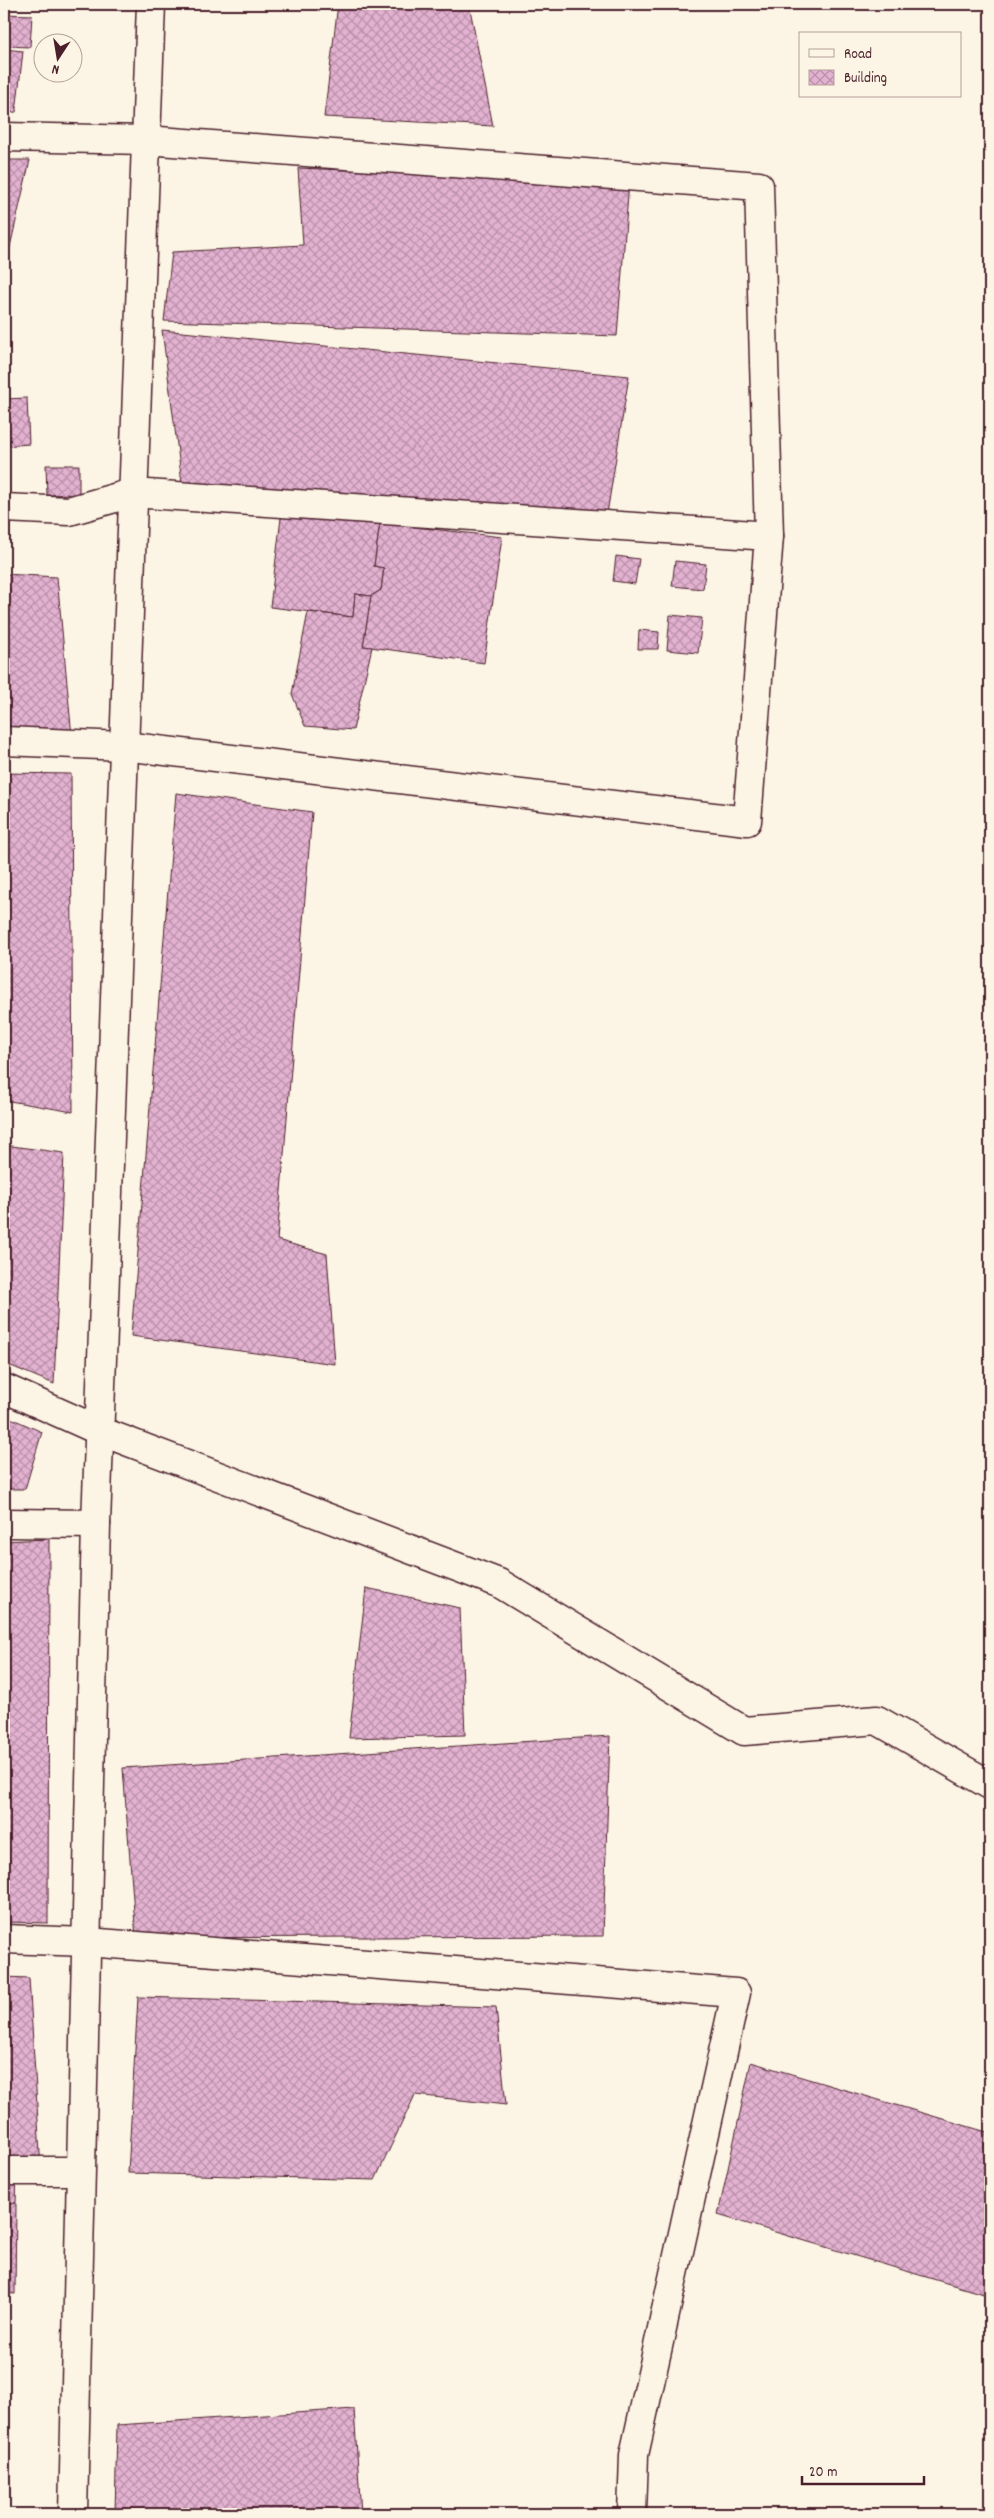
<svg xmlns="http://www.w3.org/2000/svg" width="994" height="2518" font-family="Dekko,sans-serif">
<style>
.building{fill:url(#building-cross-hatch);stroke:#4a1f2b}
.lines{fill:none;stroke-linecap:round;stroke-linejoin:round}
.minor-casing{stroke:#4a1f2b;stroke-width:31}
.minor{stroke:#fcf5e5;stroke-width:28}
</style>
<defs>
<pattern id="building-cross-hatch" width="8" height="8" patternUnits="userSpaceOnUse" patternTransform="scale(1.25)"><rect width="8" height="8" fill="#e3b2d1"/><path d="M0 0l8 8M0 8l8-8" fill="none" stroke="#ba90aa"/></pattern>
</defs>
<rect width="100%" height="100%" fill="#fcf5e5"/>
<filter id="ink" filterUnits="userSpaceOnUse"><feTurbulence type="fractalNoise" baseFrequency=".02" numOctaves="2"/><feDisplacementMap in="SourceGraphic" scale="10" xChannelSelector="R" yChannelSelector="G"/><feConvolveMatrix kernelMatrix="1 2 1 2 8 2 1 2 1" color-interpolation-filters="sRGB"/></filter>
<g filter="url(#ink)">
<g class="building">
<polygon points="338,4 469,4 493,126 324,117"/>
<polygon points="4,14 32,15 30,47 4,46"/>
<polygon points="4,49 23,51 16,112 4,113"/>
<polygon points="4,160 30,160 4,273"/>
<polygon points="298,168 629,182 617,336 164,321 172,252 303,245"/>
<polygon points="162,330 629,376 606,520 182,483"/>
<polygon points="27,398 29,444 4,446 4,399"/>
<polygon points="46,465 79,465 79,494 47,495"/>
<polygon points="282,510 380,523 374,566 384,568 381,590 371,596 355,594 353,617 270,607"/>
<polygon points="380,523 502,537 484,663 363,646 371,596 381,590 384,568 374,566"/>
<polygon points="616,556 639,559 635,584 613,581"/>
<polygon points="675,561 706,564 703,589 672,586"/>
<polygon points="4,574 57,577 72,737 4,730"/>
<polygon points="355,594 371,596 363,646 372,647 353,730 305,726 292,694 308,612 353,617"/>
<polygon points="670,615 702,618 698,653 667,650"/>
<polygon points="639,630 659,632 658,649 638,649"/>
<polygon points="4,773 71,774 73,1112 4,1100"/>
<polygon points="176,793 312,812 277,1240 327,1254 335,1364 131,1336"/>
<polygon points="4,1145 64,1153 54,1384 4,1363"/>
<polygon points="4,1415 42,1432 25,1489 4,1489"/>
<polygon points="49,1539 48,1923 4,1922 4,1541"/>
<polygon points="366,1588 460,1608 465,1735 349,1738"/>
<polygon points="610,1736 603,1936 136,1938 123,1768"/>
<polygon points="4,1977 29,1978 41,2169 4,2169"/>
<polygon points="138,1997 496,2007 506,2105 415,2095 375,2180 128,2173"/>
<polygon points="751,2062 990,2133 990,2296 718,2215"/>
<polygon points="4,2175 17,2175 16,2203 4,2203"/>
<polygon points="4,2203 16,2203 15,2294 4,2293"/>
<polygon points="354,2409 361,2514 115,2514 117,2425"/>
</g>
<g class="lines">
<defs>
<g id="minor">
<polyline points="4,137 146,140 759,186 769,536"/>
<polyline points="4,508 69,511 132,493 769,536 747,821 124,746 4,741"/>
<polyline points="4,1388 100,1431 499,1583 744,1731 877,1720 990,1785"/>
<polyline points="4,1523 96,1524"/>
<polyline points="4,1939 87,1942 736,1993 634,2455 632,2514"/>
<polyline points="4,2171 80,2171"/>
<polyline points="73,2514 96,1524 151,4"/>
</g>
</defs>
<use href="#minor" class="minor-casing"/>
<use href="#minor" class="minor"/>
</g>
</g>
<rect width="994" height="2518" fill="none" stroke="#fcf5e5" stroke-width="20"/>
<rect x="10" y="10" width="974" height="2498" fill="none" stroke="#4a1f2b" stroke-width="2" filter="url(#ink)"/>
<rect x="799" y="32" width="162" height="65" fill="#fcf5e5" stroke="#b59f9b"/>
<rect x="809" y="49" width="25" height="8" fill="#fcf5e5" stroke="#b59f9b"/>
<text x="844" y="58" font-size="15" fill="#4a1f2b">Road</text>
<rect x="809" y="70" width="25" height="15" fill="url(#building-cross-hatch)" stroke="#b59f9b"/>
<text x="844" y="82" font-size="15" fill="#4a1f2b">Building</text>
<g transform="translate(58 58) rotate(192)"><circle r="24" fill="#fcf5e5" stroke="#b59f9b"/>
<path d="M0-4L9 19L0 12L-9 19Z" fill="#4a1f2b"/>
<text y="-8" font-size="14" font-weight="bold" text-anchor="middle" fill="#4a1f2b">N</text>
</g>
<path d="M802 2476v8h122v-8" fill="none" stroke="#4a1f2b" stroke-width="2.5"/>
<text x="809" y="2476" font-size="15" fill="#4a1f2b" stroke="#fcf5e5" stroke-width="4" paint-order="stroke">20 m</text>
</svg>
